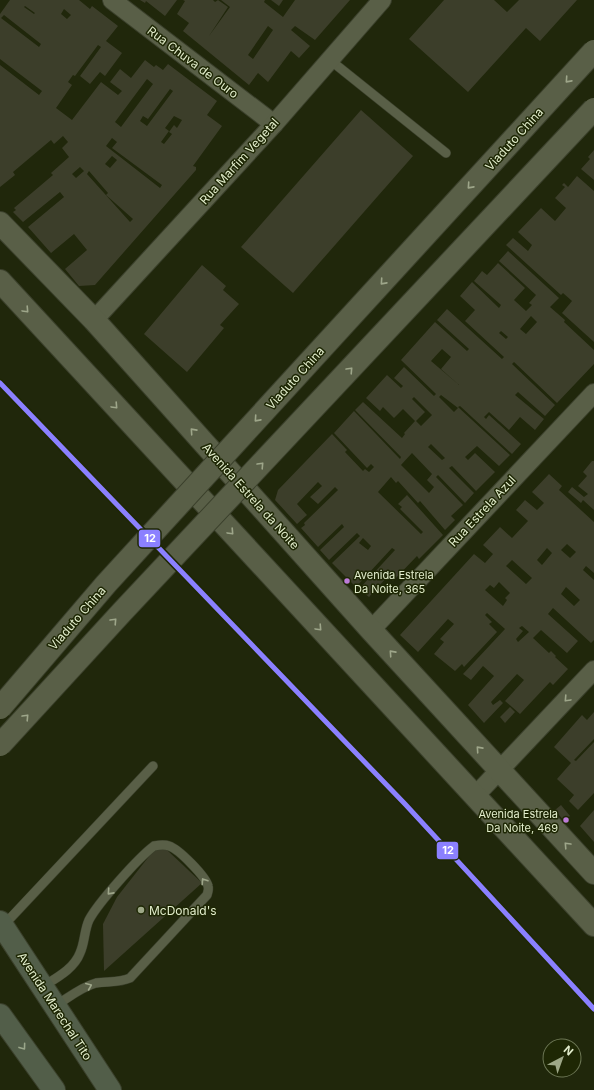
<svg xmlns="http://www.w3.org/2000/svg" width="594" height="1090" font-family="Inter,sans-serif">
<style>
.building{fill:#3c3e2a;fill-rule:evenodd}
.lines{fill:none;stroke-linecap:round;stroke-linejoin:round}
.service-casing{stroke:#3b402c;stroke-width:10}
.minor-casing{stroke:#3b402c;stroke-width:20}
.tertiary-casing{stroke:#3b402c;stroke-width:24}
.primary-casing{stroke:#3b402c;stroke-width:24}
.service{stroke:#595f47;stroke-width:9}
.minor{stroke:#595f47;stroke-width:18}
.tertiary{stroke:#595f47;stroke-width:22}
.primary{stroke:#525e49;stroke-width:22}
.tertiary-bridge-casing{stroke:#3b402c;stroke-width:24;stroke-linecap:butt}
.tertiary-bridge{stroke:#595f47;stroke-width:22}
.rail-1-casing{stroke:#1e2704;stroke-width:8}
.rail-1{stroke:#8b80ff;stroke-width:5}
.oneway{stroke:#9ea68a}
.oneway2{stroke:#9aa68a}
.bus-dot{fill:#bd7bd9;stroke:#1e2704;stroke-width:1.5}
.poi-dot{fill:#9ea888;stroke:#1e2704;stroke-width:1.5}
.labels{text-anchor:middle;dominant-baseline:central;stroke-width:3;stroke-linejoin:round;paint-order:stroke}
.bus-label{font-size:11px;fill:#e2edcc;stroke:#1e2704;text-anchor:start}
.street-label{font-size:12px;fill:#e2edcc;stroke:#1e2704}
.poi-label{font-size:12px;fill:#e2edcc;stroke:#1e2704;text-anchor:start}
.line-badge{stroke:#1e2704;stroke-width:1.5}
.badge-label{font-size:11px;text-anchor:middle;font-weight:bold;fill:#fff}
</style>
<rect width="100%" height="100%" fill="#20270b"/>
<g class="building">
<path d="M10 0H79L90 9 92 6 118 26 106 41 122 53 105 76 100 72 90 84 80 76 101 47 98 45 75 76 73 75 68 82 72 85 56 108 72 120 101 82 118 95 122 91 110 82 120 69 131 78 145 60 154 67 156 65 163 70 168 64 217 101 207 115 222 126 193 166 196 167V170L95 285 79 286 65 269 87 250 74 234 51 253 28 227 64 197 60 192 23 222 13 212 16 210 14 208 53 175 51 173 69 157 62 148 68 142 63 136 54 144 51 140 13 172 15 175 0 187V65L39 95 42 91 0 59V14ZM25 6 35 13 34 14 24 7ZM64 9 71 15 67 19 61 14ZM4 15 41 44 39 47 1 18ZM147 79 153 84 121 127 115 122ZM170 89 173 91 147 126 140 121 143 116 148 119ZM174 116 182 120 177 128 174 125 169 132 172 134 164 144 161 142 169 131 165 128ZM112 138 117 142 112 148 162 185 160 188 106 146ZM112 156 117 160 110 168 105 164ZM80 167 84 171 76 178 72 174ZM89 171 108 193 106 195 133 219 130 222 87 174Z"/>
<polygon points="140,0 177,0 165,16 146,1 145,3"/>
<path d="M183 0H213L215 2 218 0 228 7 209 36 230 7 221 0H265L264 2 283 17 295 0H350L315 40 295 26 291 30 310 46 299 58 291 51 268 82 258 73 249 85 183 31 189 23 177 14 185 1ZM268 26 273 30 253 59 248 55Z"/>
<polygon points="271,0 283,0 279,6"/>
<polygon points="444,0 494,0 507,12 519,0 577,0 540,41 526,28 468,92 409,39"/>
<polygon points="361,110 413,156 293,293 241,247"/>
<polygon points="594,150 594,180 581,169 590,159 588,157"/>
<polygon points="577,176 594,191 594,342 562,313 572,301 563,293 561,295 506,245 513,238 528,251 532,245 518,232 541,208 555,221 566,208 555,198 565,187 562,185 564,183 568,187"/>
<path d="M508 251 559 298 550 307 565 320 564 322 594 350V364L557 403 514 362 512 364 555 405 545 416 518 392 515 395 544 419 535 430 520 417 509 430 489 412 484 417 486 419 489 415 521 444 512 454 460 406 458 407 510 455 499 466 477 446 465 457 468 460 475 453 495 472 476 491 452 466 449 468 474 493 465 503 438 475 436 477 463 505 451 516 455 520 445 530 420 501 418 503 398 481 396 483 391 477 378 492 421 534 423 532 400 509 402 507 398 504 407 495 443 535 419 559 417 556 393 581 388 576 369 597 359 589 395 550 392 548 356 587 332 563 360 536 357 533 329 560 320 550 344 527 342 524 318 547 301 528 305 525 304 523 338 490 335 487 318 504 310 497 322 486 318 482 297 504 307 515 297 524 275 500 278 490 332 434 347 450 345 452 363 471 365 469 369 472 374 467 371 464 367 468 334 433 354 411 400 459 401 457 355 410 363 402 402 438 405 434 404 433 415 421 403 409 394 418 383 407 380 411 366 398 387 375 401 388 403 386 394 378 404 367 434 396 436 394 401 360 435 322 467 351 469 349 437 320 447 309 502 359 504 357 465 321 475 310 460 296 472 282 499 308 501 305 474 281 482 271 487 275 498 263 525 288 514 300 526 311 532 305 529 303 536 295 499 261ZM531 316 537 322 526 334 520 329ZM501 331 508 337 506 339 499 333ZM442 349 451 357 441 369 459 385 431 361ZM441 395 458 408 454 412 439 397ZM414 397 432 415 421 426 416 421 425 412 412 399ZM431 444 445 458 442 460 428 447ZM412 453 432 474 427 480 434 487 429 493 401 465ZM363 538 371 546 368 550 359 543Z"/>
<polygon points="202,265 226,286 223,290 239,304 220,325 224,328 187,372 144,334"/>
<polygon points="592,461 594,461 594,510 583,500 581,503 568,492 572,487 584,497 588,494 578,486 587,476 583,472"/>
<path d="M549 474 562 486 559 490 594 522V573L586 566 583 570 594 580V640L591 643 553 608 548 614 578 641 567 653 541 630 533 638 549 653 551 651 556 656 555 657 568 669 553 685 550 682 520 714 505 701 524 680 517 674 491 702 493 705 500 700 503 703 484 723 468 705 494 676 483 666 471 680 463 674 505 629 487 613 485 615 492 622 489 624 497 632 464 667 462 664 455 671 434 654 444 642 440 639 454 624 448 619 418 652 400 635 474 554 485 563 493 554 483 545 500 527 512 538 528 521 516 510 525 500 537 510 544 503 532 492ZM567 544 576 552 570 558 561 550ZM547 548 552 553 542 565 537 560ZM512 560 532 578 526 584 506 566ZM499 582 510 593 505 598 507 600 503 606 485 590 490 585 494 588ZM566 587 580 600 574 606 561 594ZM522 626 529 632 518 642 516 639 523 631 519 628Z"/>
<polygon points="510,707 515,712 505,723 500,717"/>
<polygon points="594,712 594,739 574,760 576,761 594,742 594,793 578,810 569,801 574,795 557,779 571,763 554,747 582,715 587,720"/>
<polygon points="561,805 570,816 564,821 555,810"/>
<polygon points="594,810 594,842 580,826"/>
<polygon points="154,850 167,850 202,883 104,971 103,924 117,897"/>
</g>
<g class="lines">
<defs>
<g id="service">
<polyline points="330,60 446,153"/>
<polyline points="3,926 153,766"/>
<path d="M42 987C56 978 74 969 80 953 85 942 84 931 89 920 98 903 138 858 154 846 159 845 164 844 169 846 179 849 206 877 208 886 209 889 208 892 207 895L130 978C119 983 108 981 96 983 81 987 68 998 55 1006"/>
</g>
<g id="minor">
<polyline points="112,0 274,124"/>
<polyline points="94,320 274,124 382,0"/>
<polyline points="371,630 594,393"/>
<polyline points="475,796 594,670"/>
</g>
<g id="tertiary">
<polyline points="0,223 94,320 371,630 594,873"/>
<polyline points="0,281 594,925"/>
</g>
<g id="primary">
<polyline points="0,922 110,1090"/>
<polyline points="0,1015 54,1090"/>
</g>
</defs>
<use href="#service" class="service-casing"/>
<use href="#minor" class="minor-casing"/>
<use href="#tertiary" class="tertiary-casing"/>
<use href="#primary" class="primary-casing"/>
<use href="#service" class="service"/>
<use href="#minor" class="minor"/>
<use href="#tertiary" class="tertiary"/>
<use href="#primary" class="primary"/>
<defs>
<g id="tertiary-bridge">
<polyline points="0,708 106,584 594,51"/>
<polyline points="0,745 122,612 594,109"/>
</g>
</defs>
<use href="#tertiary-bridge" class="tertiary-bridge-casing"/>
<use href="#tertiary-bridge" class="tertiary-bridge"/>
<defs>
<polyline id="rail-1" points="0,383 405,804 594,1009"/>
</defs>
<use href="#rail-1" class="rail-1-casing"/>
<use href="#rail-1" class="rail-1"/>
</g>
<defs><path id="oneway-chevron" d="M-2-3.5L2.5 0L-2 3.5" fill="none" stroke-width="1.6" stroke-linecap="round" stroke-linejoin="round"/></defs>
<g class="oneway">
<use href="#oneway-chevron" transform="translate(568 80) rotate(132)"/>
<use href="#oneway-chevron" transform="translate(470 186) rotate(132)"/>
<use href="#oneway-chevron" transform="translate(383 282) rotate(132)"/>
<use href="#oneway-chevron" transform="translate(26 310) rotate(47)"/>
<use href="#oneway-chevron" transform="translate(350 370) rotate(-47)"/>
<use href="#oneway-chevron" transform="translate(115 406) rotate(47)"/>
<use href="#oneway-chevron" transform="translate(257 419) rotate(132)"/>
<use href="#oneway-chevron" transform="translate(193 431) rotate(-132)"/>
<use href="#oneway-chevron" transform="translate(261 465) rotate(-47)"/>
<use href="#oneway-chevron" transform="translate(231 532) rotate(47)"/>
<use href="#oneway-chevron" transform="translate(114 621) rotate(-47)"/>
<use href="#oneway-chevron" transform="translate(319 628) rotate(47)"/>
<use href="#oneway-chevron" transform="translate(392 653) rotate(-132)"/>
<use href="#oneway-chevron" transform="translate(567 699) rotate(133)"/>
<use href="#oneway-chevron" transform="translate(26 717) rotate(-47)"/>
<use href="#oneway-chevron" transform="translate(479 749) rotate(-132)"/>
<use href="#oneway-chevron" transform="translate(567 845) rotate(-133)"/>
<use href="#oneway-chevron" transform="translate(204 881) rotate(-123)"/>
<use href="#oneway-chevron" transform="translate(110 892) rotate(132)"/>
<use href="#oneway-chevron" transform="translate(89 986) rotate(-23)"/>
</g>
<use class="oneway2" href="#oneway-chevron" transform="translate(23 1047) rotate(54)"/>
<g class="bus-dot">
<circle cx="347" cy="581" r="3.5"/>
<circle cx="566" cy="820" r="3.5"/>
</g>
<circle class="poi-dot" cx="141" cy="910" r="4"/>
<g class="labels">
<g class="bus-label">
<text x="354" y="575">Avenida Estrela<tspan x="354" dy="14">Da Noite, 365</tspan></text>
<text x="558" y="814" text-anchor="end">Avenida Estrela<tspan x="558" dy="14">Da Noite, 469</tspan></text>
</g>
<g class="street-label">
<text transform="translate(193 62) rotate(37)">Rua Chuva de Ouro</text>
<text transform="translate(514 139) rotate(-48)">Viaduto China</text>
<text transform="translate(239 161) rotate(-48)">Rua Marfim Vegetal</text>
<text transform="translate(295 378) rotate(-48)">Viaduto China</text>
<text transform="translate(251 496) rotate(48)">Avenida Estrela da Noite</text>
<text transform="translate(482 511) rotate(-47)">Rua Estrela Azul</text>
<text transform="translate(77 618) rotate(-49)">Viaduto China</text>
<text transform="translate(55 1006) rotate(57)">Avenida Marechal Tito</text>
</g>
<g class="poi-label">
<text x="149" y="910">McDonald's</text>
</g>
</g>
<g class="line-badge">
<rect x="138" y="529" width="23" height="19" rx="4" fill="#8b80ff"/>
<rect x="436" y="841" width="23" height="19" rx="4" fill="#8b80ff"/>
</g>
<g class="badge-label">
<text x="150" y="542">12</text>
<text x="448" y="854">12</text>
</g>
<g transform="translate(562 1058) rotate(41)"><circle r="19" fill="#1e2704" stroke="#6c7654"/>
<path d="M0-3L7 15L0 10L-7 15Z" fill="#9ea888"/>
<text y="-6" font-size="11" font-weight="bold" text-anchor="middle" fill="#e2edcc">N</text>
</g>
</svg>
